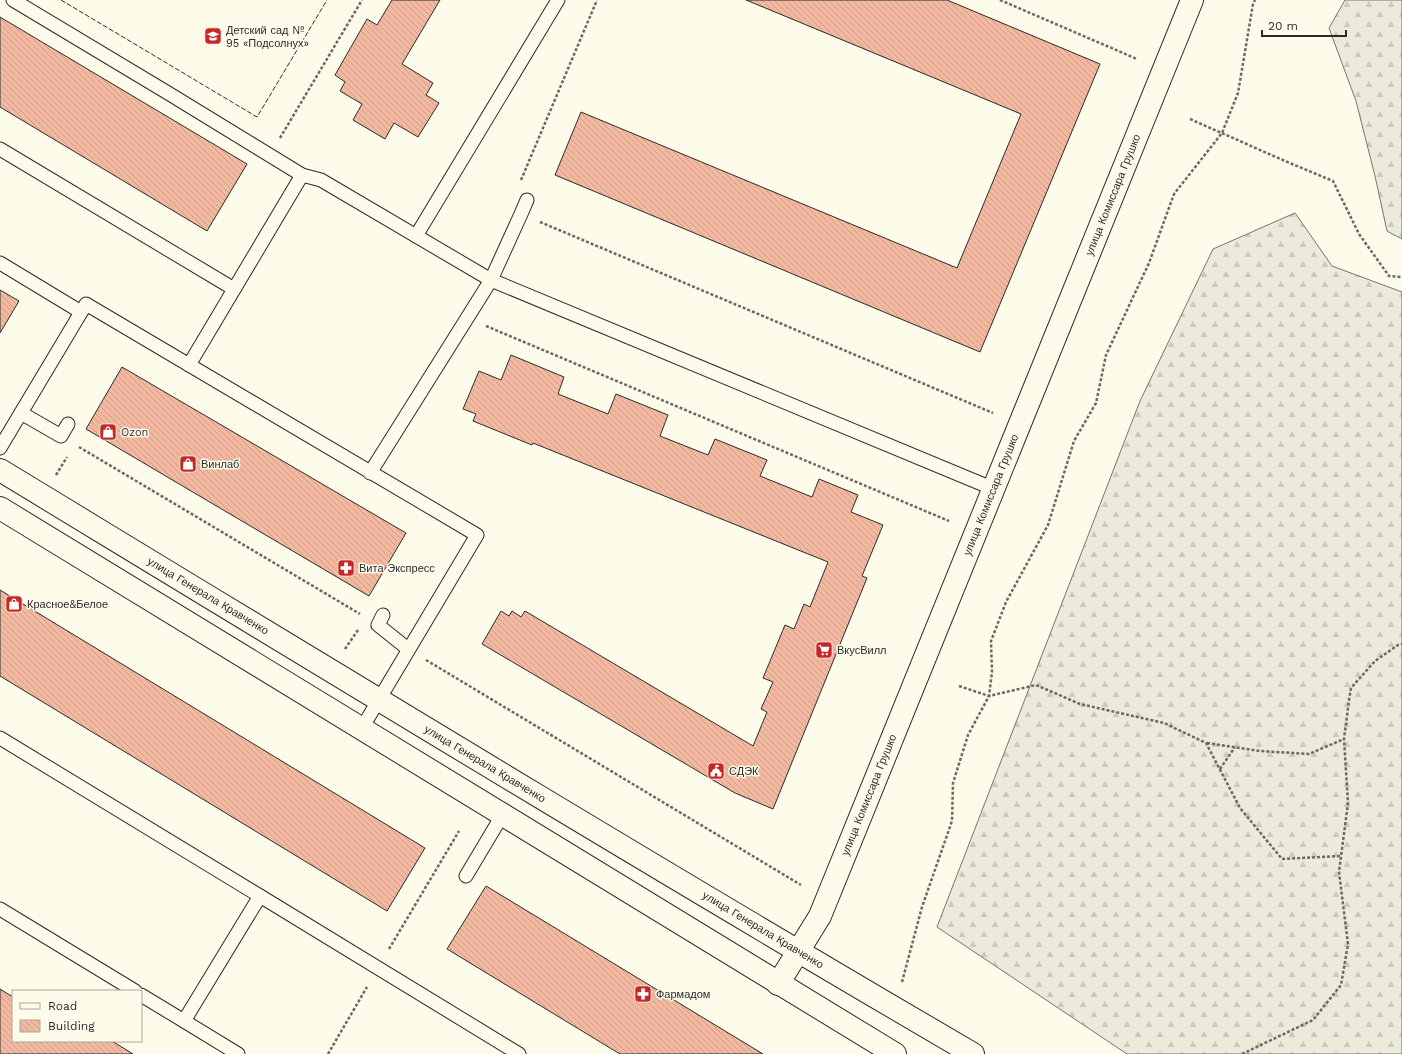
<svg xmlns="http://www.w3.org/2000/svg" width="1402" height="1054" font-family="'Work Sans',sans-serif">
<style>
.forest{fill:url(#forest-firs);stroke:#74746e}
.building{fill:url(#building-back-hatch);stroke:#2b2b2b}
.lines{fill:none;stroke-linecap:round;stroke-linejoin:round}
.lane-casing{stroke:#2b2b2b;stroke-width:15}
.street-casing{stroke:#2b2b2b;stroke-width:24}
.path{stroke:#6a6964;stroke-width:2.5;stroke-dasharray:3 2;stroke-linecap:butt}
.lane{stroke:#fdfbea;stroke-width:13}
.street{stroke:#fdfbea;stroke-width:22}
.fence{stroke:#2b2b2b;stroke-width:1;stroke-dasharray:5 2;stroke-linecap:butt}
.labels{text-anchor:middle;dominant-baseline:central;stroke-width:3;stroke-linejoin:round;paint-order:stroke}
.poi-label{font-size:11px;fill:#2b2b2b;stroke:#fdfbea;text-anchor:start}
.street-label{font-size:11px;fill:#2b2b2b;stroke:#fdfbea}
</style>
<defs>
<pattern id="forest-firs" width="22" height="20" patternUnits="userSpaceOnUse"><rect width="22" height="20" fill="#ecebdb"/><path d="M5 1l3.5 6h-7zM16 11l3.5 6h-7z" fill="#cbcabc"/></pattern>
<pattern id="building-back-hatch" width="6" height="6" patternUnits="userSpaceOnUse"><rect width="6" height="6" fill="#f2b8a0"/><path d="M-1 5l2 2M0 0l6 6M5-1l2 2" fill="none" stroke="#d09e8a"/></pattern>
</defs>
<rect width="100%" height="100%" fill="#fdfbea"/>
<g class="forest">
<polygon points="1345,0 1402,0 1402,239 1387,231 1375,176 1356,101 1329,28"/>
<polygon points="1295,213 1332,266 1402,292 1402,1054 1127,1054 937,927 1140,401 1213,249"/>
</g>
<g class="building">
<polygon points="392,0 440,0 402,64 433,83 426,95 439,103 418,137 394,123 385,139 353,120 362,104 340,91 345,82 335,75 367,19 377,25"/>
<polygon points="746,0 947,0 1100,64 980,352 555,175 581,112 957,268 1021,114"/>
<polygon points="0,17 247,164 207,231 0,107"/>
<polygon points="0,290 19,301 0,333"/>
<polygon points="511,355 564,377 558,394 608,414 616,394 668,415 660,436 708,455 715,439 767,460 760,476 812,497 819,479 858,495 851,512 883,525 862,576 867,578 773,809 735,793 482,644 501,611 509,616 512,611 521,617 525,611 753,746 767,712 761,709 773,682 763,678 785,625 794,629 804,604 810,607 828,562 533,443 532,445 473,421 476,414 463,409 479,371 501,380"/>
<polygon points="122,367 406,533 369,596 86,429"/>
<polygon points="0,590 425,848 387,911 0,676"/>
<polygon points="486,886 763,1054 620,1054 447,949"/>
<polygon points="0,989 13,997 13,1041 112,1041 133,1054 0,1054"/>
</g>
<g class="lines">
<defs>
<g id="lane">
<polyline points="13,0 168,93 302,175 321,180 491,280 994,489"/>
<polyline points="0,149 234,289"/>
<polyline points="416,236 558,0"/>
<polyline points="0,263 81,312"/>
<polyline points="189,365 302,175"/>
<polyline points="21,413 61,436 68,424"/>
<polyline points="0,448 86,304 477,535 362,728"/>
<polyline points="370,473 491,280 521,214 527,200"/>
<polyline points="383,615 378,625 408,649"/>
<polyline points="0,738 260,896 184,1021 141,995"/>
<polyline points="466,876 503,814"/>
<polyline points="260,896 519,1054"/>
<polyline points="0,909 135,991"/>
<polyline points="184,1021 238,1054"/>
</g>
<g id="street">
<path d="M0 470C323 666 646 863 973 1054"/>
<path d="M0 508C299 690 596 874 895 1054"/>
<polyline points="778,984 820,916 1192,0"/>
</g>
</defs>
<use href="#lane" class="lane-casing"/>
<use href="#street" class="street-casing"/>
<g class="path">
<polyline points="1000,0 1137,59"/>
<polyline points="1190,119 1285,161 1333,181 1359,234 1389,276 1402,277"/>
<polyline points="280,138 362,0"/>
<polyline points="521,180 597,0"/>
<polyline points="540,222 993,413"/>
<polyline points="486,326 949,521"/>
<polyline points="79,447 360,614"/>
<polyline points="56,475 67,457"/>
<polyline points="345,649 358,630"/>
<polyline points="426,660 801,885"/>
<polyline points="959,686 989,696 1036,685 1080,704 1164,723 1206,743 1240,808 1282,859 1341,856"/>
<polyline points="1207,743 1260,751 1309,754 1344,739"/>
<polyline points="1220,769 1235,747"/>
<polyline points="389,949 459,831"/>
<polyline points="902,982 922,907 952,821 953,783 968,735 989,696 992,672 991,641 1006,602 1048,525 1074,441 1096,403 1106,355 1149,263 1174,194 1222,133 1238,93 1253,4 1255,0"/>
<polyline points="328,1054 367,987"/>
<polyline points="1242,1054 1313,1020 1341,985 1348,944 1339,872 1348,803 1344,739 1349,700 1351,688 1375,661 1398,645 1402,644"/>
</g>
<use href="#lane" class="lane"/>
<use href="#street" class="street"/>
<polyline class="fence" points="61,0 257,117 327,0"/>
</g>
<defs>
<symbol id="school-square" viewBox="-11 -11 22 22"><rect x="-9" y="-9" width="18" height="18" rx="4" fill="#c62828" stroke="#fdfbea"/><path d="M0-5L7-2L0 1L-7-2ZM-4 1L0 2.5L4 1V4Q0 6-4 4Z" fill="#fff"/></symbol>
<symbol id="shop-square" viewBox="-11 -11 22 22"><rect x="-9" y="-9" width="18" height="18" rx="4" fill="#c62828" stroke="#fdfbea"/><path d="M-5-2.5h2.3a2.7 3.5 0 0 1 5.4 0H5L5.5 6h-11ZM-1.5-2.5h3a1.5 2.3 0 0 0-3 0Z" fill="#fff"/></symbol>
<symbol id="pharmacy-square" viewBox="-11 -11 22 22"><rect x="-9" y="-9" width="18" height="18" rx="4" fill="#c62828" stroke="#fdfbea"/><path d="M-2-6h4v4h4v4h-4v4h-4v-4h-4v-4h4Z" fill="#fff"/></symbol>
<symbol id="supermarket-square" viewBox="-11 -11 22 22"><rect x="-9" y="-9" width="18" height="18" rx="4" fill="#c62828" stroke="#fdfbea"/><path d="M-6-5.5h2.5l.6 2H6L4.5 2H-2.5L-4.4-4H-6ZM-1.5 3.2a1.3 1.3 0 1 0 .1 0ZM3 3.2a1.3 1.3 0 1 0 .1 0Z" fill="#fff"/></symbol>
<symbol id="civic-square" viewBox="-11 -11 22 22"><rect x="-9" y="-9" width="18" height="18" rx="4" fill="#c62828" stroke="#fdfbea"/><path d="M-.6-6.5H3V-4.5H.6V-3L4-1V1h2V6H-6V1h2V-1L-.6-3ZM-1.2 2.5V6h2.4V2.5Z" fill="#fff"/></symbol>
</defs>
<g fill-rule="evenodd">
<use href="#school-square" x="203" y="26" width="20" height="20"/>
<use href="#shop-square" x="98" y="422" width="20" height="20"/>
<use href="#shop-square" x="178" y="454" width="20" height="20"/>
<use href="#pharmacy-square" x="336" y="558" width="20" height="20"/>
<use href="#shop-square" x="4" y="594" width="20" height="20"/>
<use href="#supermarket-square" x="814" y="640" width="20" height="20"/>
<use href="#civic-square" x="706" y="761" width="20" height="20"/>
<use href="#pharmacy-square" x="633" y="984" width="20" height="20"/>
</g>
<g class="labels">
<g class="poi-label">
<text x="226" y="30">Детский сад №<tspan x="226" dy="13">95 «Подсолнух»</tspan></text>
<text x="121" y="432">Ozon</text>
<text x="201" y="464">Винлаб</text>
<text x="359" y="568">Вита Экспресс</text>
<text x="27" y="604">Красное&amp;Белое</text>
<text x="837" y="650">ВкусВилл</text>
<text x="729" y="771">СДЭК</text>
<text x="656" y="994">Фармадом</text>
</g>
<g class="street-label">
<text transform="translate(1113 195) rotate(-68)">улица Комиссара Грушко</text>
<text transform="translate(991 495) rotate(-68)">улица Комиссара Грушко</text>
<text transform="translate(208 596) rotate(31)">улица Генерала Кравченко</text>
<text transform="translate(485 764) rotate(31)">улица Генерала Кравченко</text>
<text transform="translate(869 795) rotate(-68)">улица Комиссара Грушко</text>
<text transform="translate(763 930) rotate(31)">улица Генерала Кравченко</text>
</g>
</g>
<rect x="12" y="990" width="130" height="52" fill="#fdfbea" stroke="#a9a89e"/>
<rect x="20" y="1003" width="20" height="6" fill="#fdfbea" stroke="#a9a89e"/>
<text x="48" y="1010" font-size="12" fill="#2b2b2b">Road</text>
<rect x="20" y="1020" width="20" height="12" fill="url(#building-back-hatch)" stroke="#a9a89e"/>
<text x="48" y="1030" font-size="12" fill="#2b2b2b">Building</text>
<path d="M1262 30v6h84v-6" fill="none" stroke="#2b2b2b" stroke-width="2"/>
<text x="1268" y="30" font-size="12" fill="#2b2b2b" stroke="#fdfbea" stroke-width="3" paint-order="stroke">20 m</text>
</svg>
